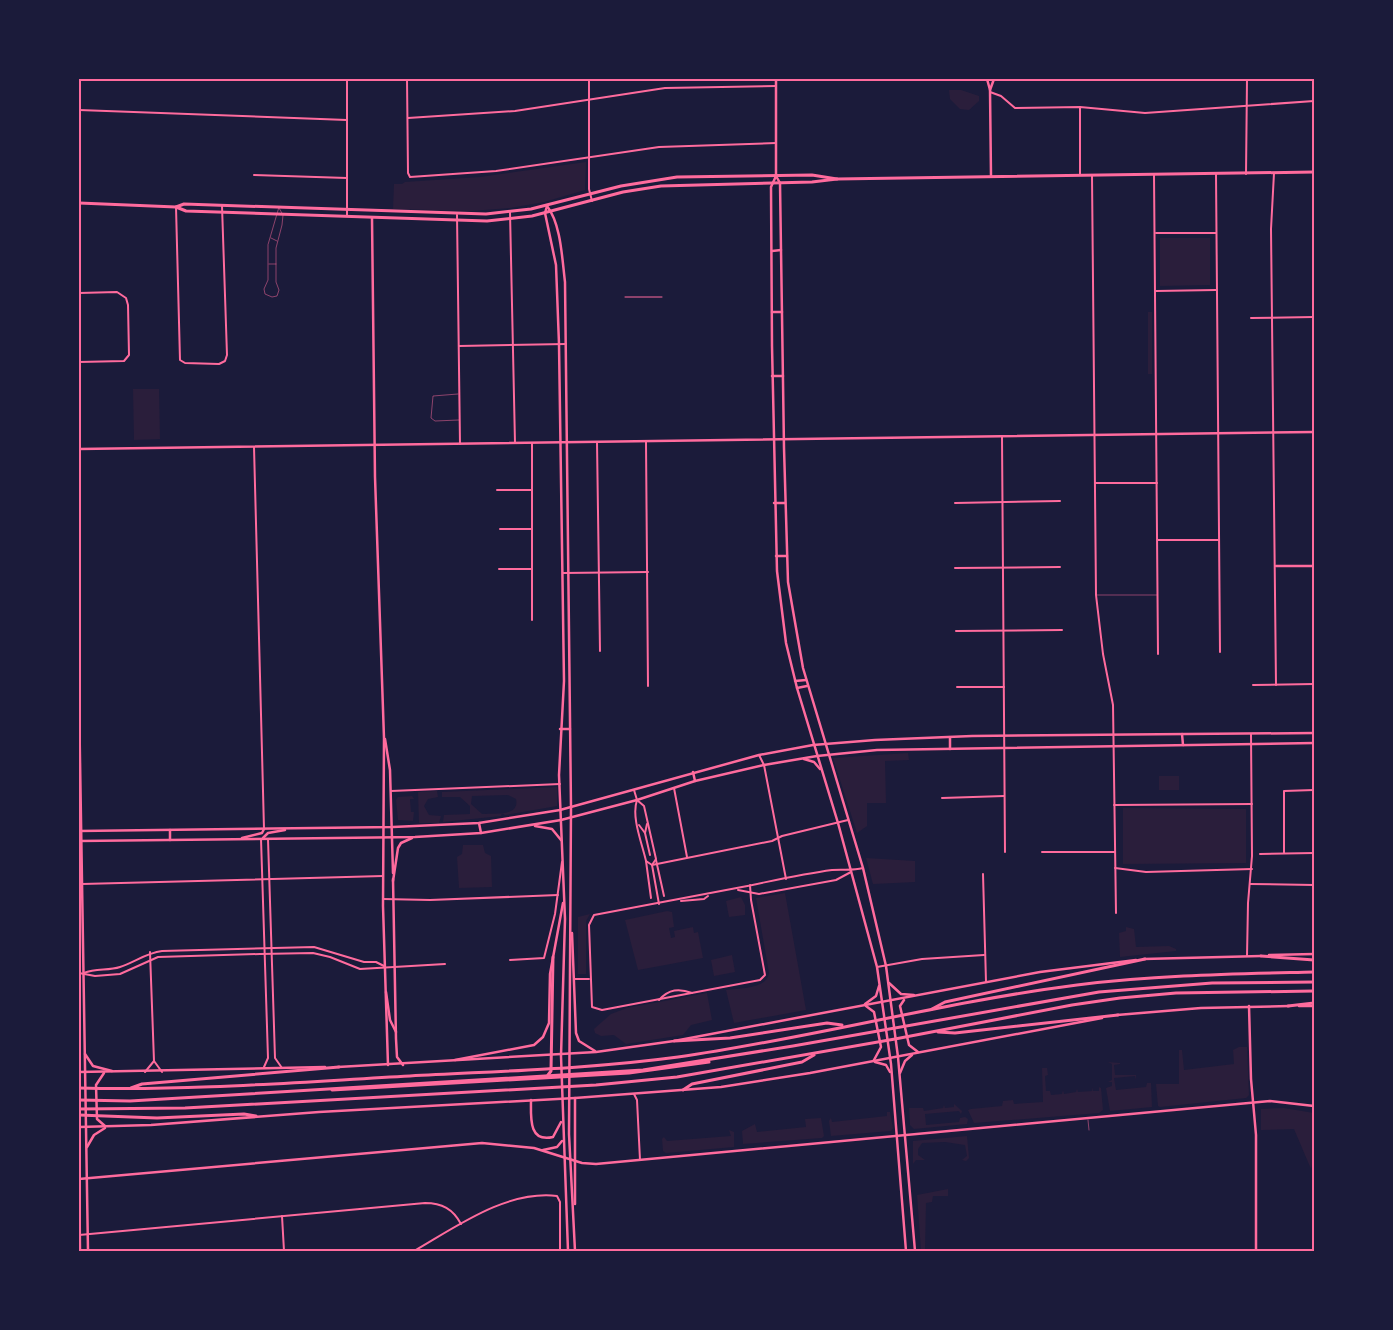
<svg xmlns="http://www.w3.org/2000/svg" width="1393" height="1330" font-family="'Work Sans',sans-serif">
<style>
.green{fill:#2a1e3b;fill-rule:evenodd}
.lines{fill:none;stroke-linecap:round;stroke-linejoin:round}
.service{stroke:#ff6b9d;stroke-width:0.5}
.pedestrian{stroke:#ff6b9d;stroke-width:1}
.minor{stroke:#ff6b9d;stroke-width:2}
.tertiary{stroke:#ff6b9d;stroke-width:2.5}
.secondary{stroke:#ff6b9d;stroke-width:2.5}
.primary{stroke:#ff6b9d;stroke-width:3}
.motorway{stroke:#ff6b9d;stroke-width:3}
.neatline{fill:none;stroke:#ff6b9d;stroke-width:2}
</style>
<rect width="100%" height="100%" fill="#1b1b3a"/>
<g class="green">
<polygon points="949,90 961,90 979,96 979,101 969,110 960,109 950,99"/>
<polygon points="586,162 585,190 544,202 510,208 471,211 393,209 394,184 402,184 405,182 480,177"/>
<polygon points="1160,238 1210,238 1210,285 1160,286"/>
<rect x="1148" y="312" width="4" height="62"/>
<polygon points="133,389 159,389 160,439 134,440"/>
<polygon points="908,753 909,760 885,761 886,803 867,803 867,826 857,833 833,758"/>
<rect x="1159" y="776" width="20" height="14"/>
<path d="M557 787V806L505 815 502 813 501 816 443 822 444 815 470 814V806L460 797H442V792ZM508 795 516 799C520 817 494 813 482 814L471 804 472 796Z"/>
<polygon points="437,791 438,797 428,799 424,806 429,815 441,816 439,823 419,823 418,792"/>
<polygon points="412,796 414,799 410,799 411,812 414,812 413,821 398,820 396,800 398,797"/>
<polygon points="1123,808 1246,809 1246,863 1123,864"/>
<polygon points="463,845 483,845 485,853 491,856 492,887 459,888 457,857 462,854"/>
<polygon points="866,858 915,861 915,882 873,884"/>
<path d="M785 893 806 1010 734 1023 726 990C740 988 767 989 769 973L756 898Z"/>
<polygon points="741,897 745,905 745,915 729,917 726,901"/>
<polygon points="667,911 672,912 674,927 669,928 671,938 675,937 674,931 693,927 694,933 698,932 703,958 638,970 625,920"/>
<polygon points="590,914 586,921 586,974 578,974 578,917"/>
<polygon points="1126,927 1134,929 1136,947 1169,946 1176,949 1176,951 1120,957 1119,933 1126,931"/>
<polygon points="732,955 735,972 714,976 711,960"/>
<polygon points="707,993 712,1020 691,1025 683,1035 626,1044 614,1035 601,1036 595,1033 594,1029 611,1014 627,1008"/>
<polygon points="1239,1047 1247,1047 1249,1095 1246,1098 1160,1107 1158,1106 1156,1084 1179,1084 1179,1050 1182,1050 1184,1070 1234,1064 1233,1050"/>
<polygon points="1108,1062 1120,1063 1120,1064 1114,1065 1115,1075 1136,1075 1136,1080 1135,1076 1114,1078 1116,1090 1146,1087 1147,1083 1151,1083 1152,1107 1110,1111 1106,1088 1112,1086 1112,1082 1108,1082 1112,1080 1112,1064"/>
<polygon points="1042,1068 1047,1068 1048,1075 1045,1076 1046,1091 1050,1091 1051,1095 1062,1094 1063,1090 1064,1094 1076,1092 1077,1089 1078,1092 1092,1091 1092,1087 1093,1091 1099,1091 1099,1087 1101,1088 1103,1110 1099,1113 974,1123 968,1110 971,1109 1002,1106 1003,1101 1013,1100 1014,1104 1043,1102"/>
<polygon points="954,1104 962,1111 961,1114 959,1111 925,1114 926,1125 959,1122 960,1118 965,1117 968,1119 967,1124 914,1129 910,1125 909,1108 923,1108 924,1111 943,1108 944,1105 945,1108 954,1107"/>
<polygon points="1284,1108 1314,1113 1314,1156 1311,1169 1294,1129 1261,1130 1261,1109"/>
<polygon points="887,1112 890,1112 893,1128 891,1131 831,1136 829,1121 831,1118 832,1122 887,1116"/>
<polygon points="821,1118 824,1136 822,1138 743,1144 742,1131 755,1124 757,1132 806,1127 805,1119"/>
<polygon points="729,1130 734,1132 734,1147 666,1153 663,1151 662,1139 664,1137 667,1141 731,1136"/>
<polygon points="967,1136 969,1158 966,1161 962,1160 967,1156 965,1145 945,1142 922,1143 918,1149 918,1155 925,1160 916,1160 913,1164 913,1141"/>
<polygon points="948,1189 948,1196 933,1196 932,1202 926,1203 925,1251 921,1251 917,1195"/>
</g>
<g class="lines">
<g class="service">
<polygon points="279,208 283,215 282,225 276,248 276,282 279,290 277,296 272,297 265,294 264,289 268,280 268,245"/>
<polyline points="271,238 277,241"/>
<polyline points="269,264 276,264"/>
<polyline points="458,394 433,396 431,418 435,421 459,420"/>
<polyline points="1097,595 1157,595"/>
<polyline points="1088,1120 1089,1130"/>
</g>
<polyline class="pedestrian" points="625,297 662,297"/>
<g class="minor">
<polyline points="407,79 408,173 410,177 496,171 659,147 776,143"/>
<polyline points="589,79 589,189 592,201"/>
<polyline points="990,92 1001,96 1015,108 1080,107 1145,113 1314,101"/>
<polyline points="79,110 347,120"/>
<polyline points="408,118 515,111 665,88 776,86"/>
<polyline points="1274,173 1271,229 1276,685"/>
<polyline points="1216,174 1220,652"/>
<polyline points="1246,174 1247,79"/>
<polyline points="254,175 347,178"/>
<polyline points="1080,175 1080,107"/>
<polyline points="1154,175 1158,654"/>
<polyline points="1092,176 1096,595 1103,654 1113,705 1116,913"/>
<polyline points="176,207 180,360 185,363 219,364 225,361 227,355 222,206"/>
<polyline points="510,212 515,443"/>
<polyline points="457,215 460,444"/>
<polyline points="347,216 347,79"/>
<polyline points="1156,233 1216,233"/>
<polyline points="1156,291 1216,290"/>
<polyline points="79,293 117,292 126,298 128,305 129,355 124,361 79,362"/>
<polyline points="1251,318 1314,317"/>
<polyline points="459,346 566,344"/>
<polyline points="1002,437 1005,852"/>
<polyline points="597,442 600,651"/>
<polyline points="646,442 648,686"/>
<polyline points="532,443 532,620"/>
<polyline points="254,447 264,829"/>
<polyline points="1095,483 1157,483"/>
<polyline points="497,490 532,490"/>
<polyline points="955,503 1060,501"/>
<polyline points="500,529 532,529"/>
<polyline points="1158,540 1219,540"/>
<polyline points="955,568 1060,567"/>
<polyline points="499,569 532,569"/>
<polyline points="563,573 648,572"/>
<polyline points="956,631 1062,630"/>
<polyline points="1253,685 1314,684"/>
<polyline points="957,687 1004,687"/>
<polyline points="759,755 764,765 786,879"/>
<polyline points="674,788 687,857"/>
<polyline points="634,790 637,800 644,806 656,859 652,865 659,904"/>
<polyline points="391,791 560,784"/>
<polyline points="942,798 1004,796"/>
<path d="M637 800C631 817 642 843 646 861L652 865 772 841 782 836 848 820"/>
<polyline points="1114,805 1252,804"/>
<polyline points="647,824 645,833 650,855"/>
<polyline points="639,825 645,833"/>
<polyline points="261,839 268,1058 264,1067"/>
<polyline points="268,839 275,1058 282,1068"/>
<polyline points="1042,852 1115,852"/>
<polyline points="1284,853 1284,791 1314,790"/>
<polyline points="1260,854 1314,853"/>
<polyline points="656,860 664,896"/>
<polyline points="646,861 651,898"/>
<polyline points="1115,868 1146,872 1252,869"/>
<polyline points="983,874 986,982"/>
<polyline points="82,884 383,876"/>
<polyline points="1250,884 1314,885"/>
<path d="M750 885 751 900 765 975 760 980 602 1010 592 1007 589 925 594 915 742 887C772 881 802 874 832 870 843 869 852 871 863 868"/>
<polyline points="738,890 759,894 836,880 851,872"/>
<polyline points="383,899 430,900 558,895"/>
<polyline points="681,901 704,899 708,896"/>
<polyline points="1247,956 1248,903 1252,856 1251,734"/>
<polyline points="510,960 544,958 555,914 562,862"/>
<polyline points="877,967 922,959 984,955"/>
<polyline points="79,973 95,976 120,974 158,957 260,954 313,953 330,957 360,969 445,964"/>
<path d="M84 973C96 968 108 971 120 967 135 962 146 953 162 951L314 947 364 962H376L384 966"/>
<polyline points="575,979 589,979"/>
<path d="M659 1000C669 989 679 988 692 993"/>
<polyline points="154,1061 162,1072"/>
<polyline points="145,1072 154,1061 150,952"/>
<polyline points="634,1094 637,1100 640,1160"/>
<polyline points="282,1216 284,1251"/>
<path d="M79 1235 425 1203C442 1203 453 1209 461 1224"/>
<path d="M414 1251C456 1227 506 1190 557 1196L560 1202V1251"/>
</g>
<g class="tertiary">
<polyline points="987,79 990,90"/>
<polyline points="776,176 776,79"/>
<polyline points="991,176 990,90 994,79"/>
<polyline points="372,218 375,477 384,738 383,906 388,1065"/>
<polyline points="79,449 1314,432"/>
<polyline points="1276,566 1314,566"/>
<polyline points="385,739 390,770 393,873"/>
<polyline points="393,879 396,1039 397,1057 403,1065"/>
<polyline points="386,992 390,1020 396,1032"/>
<polyline points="1249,1006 1251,1079 1256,1135 1256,1251"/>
</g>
<g class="secondary">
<path d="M547 206C561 224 562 258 565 282L571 807 569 1134 575 1251"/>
<polyline points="547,206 545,213 556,265 559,344 564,681 559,775 565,919 561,1056 568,1251"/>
<polyline points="772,251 781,250"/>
<polyline points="772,312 782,312"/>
<polyline points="772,376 783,376"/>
<polyline points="774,503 785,503"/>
<polyline points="776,556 787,556"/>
<polyline points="795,681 806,680"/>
<polyline points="797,688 807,686"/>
<polyline points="79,697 88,1251"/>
<polyline points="560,729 570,729"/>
<polyline points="1182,734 1183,745"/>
<polyline points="950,738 950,749"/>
<polyline points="804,759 814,762 820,769"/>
<polyline points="693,772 695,781"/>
<polyline points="479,823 481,833"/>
<polyline points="535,826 552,829 561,840"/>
<polyline points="170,830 170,840"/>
<polyline points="79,831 393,827 479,823 560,810 759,755 813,745 875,740 972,736 1314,733"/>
<polyline points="242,838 262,833 264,829"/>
<polyline points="263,838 268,833 285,830"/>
<polyline points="79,841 415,837 481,833 561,820 637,800 695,781 764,765 817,756 877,750 1314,743"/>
<polyline points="393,881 398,848 401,843 412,838"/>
<polyline points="572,933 576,1033 579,1041 595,1051"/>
<polyline points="1269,955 1314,954"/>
<polyline points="1144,959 1261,956"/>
<polyline points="889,983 901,994 914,995"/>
<polyline points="904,1000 900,1006 909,1045 918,1052"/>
<polyline points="865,1004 876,996 879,986"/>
<polyline points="866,1006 874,1012 881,1047 874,1060"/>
<polyline points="1299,1006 1314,1006"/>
<polyline points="1117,1015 1201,1008 1289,1006"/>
<polyline points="85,1054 93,1066 112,1071"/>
<polyline points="455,1060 534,1045 543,1037 549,1023 550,974 563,903"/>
<polyline points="875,1062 886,1065 890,1072"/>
<polyline points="338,1067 596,1052 674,1041 1040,972 1136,960"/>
<polyline points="79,1072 325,1067"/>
<polyline points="104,1073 96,1085 97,1119 105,1126"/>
<polyline points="900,1073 905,1061 912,1055"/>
<path d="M531 1100C531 1116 528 1143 553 1137L561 1122"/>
<polyline points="79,1127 151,1125 319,1112 575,1098 721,1087 810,1073 1102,1018"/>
<polyline points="87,1147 94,1135 105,1128"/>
<polyline points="79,1149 80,1251"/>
<polyline points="543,1150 557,1147 562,1141"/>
<polyline points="79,1179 482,1143 534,1148 582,1163 596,1164 1270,1101 1314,1106"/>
<polyline points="575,1204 575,1098"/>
<polyline points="906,1251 891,1064 877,967 838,823 797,688 786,643 777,571 772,346 771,187 776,176 780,183 784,448 788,582 803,668 863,868 886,966 898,1057 915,1251"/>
</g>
<g class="primary">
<polyline points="79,203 176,207 186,211 487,221 532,216 623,192 661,186 812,182 837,179"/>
<polyline points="176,207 184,204 486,214 531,209 621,186 677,177 812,175 837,179 1314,172"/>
</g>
<g class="motorway">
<polyline points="1261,956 1314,960"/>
<polyline points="1288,1006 1314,1003"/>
<polyline points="932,1009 945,1002 1145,959"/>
<polyline points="938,1032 955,1033 1118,1015"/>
<polyline points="674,1041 730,1038 827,1023 842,1025"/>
<polyline points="548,1075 551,1071 553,957"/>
<path d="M79 1088C189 1091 299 1082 410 1076 499 1071 589 1069 678 1057 812 1038 943 1002 1077 985 1156 975 1235 974 1314 972"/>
<polyline points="131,1088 142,1084 339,1067"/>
<polyline points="332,1090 629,1073 709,1062"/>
<polyline points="683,1090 692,1084 802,1062 814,1055"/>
<polyline points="79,1100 130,1101 643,1070 793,1046 1099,992 1212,983 1314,982"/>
<polyline points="79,1109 185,1108 596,1085 677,1077 895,1039 1072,1005 1120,998 1176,993 1314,991"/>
<polyline points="79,1115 157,1118 244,1114 256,1116"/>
</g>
</g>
<rect width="1393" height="1330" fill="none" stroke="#1b1b3a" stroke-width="160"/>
<rect x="80" y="80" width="1233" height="1170" class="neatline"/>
</svg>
